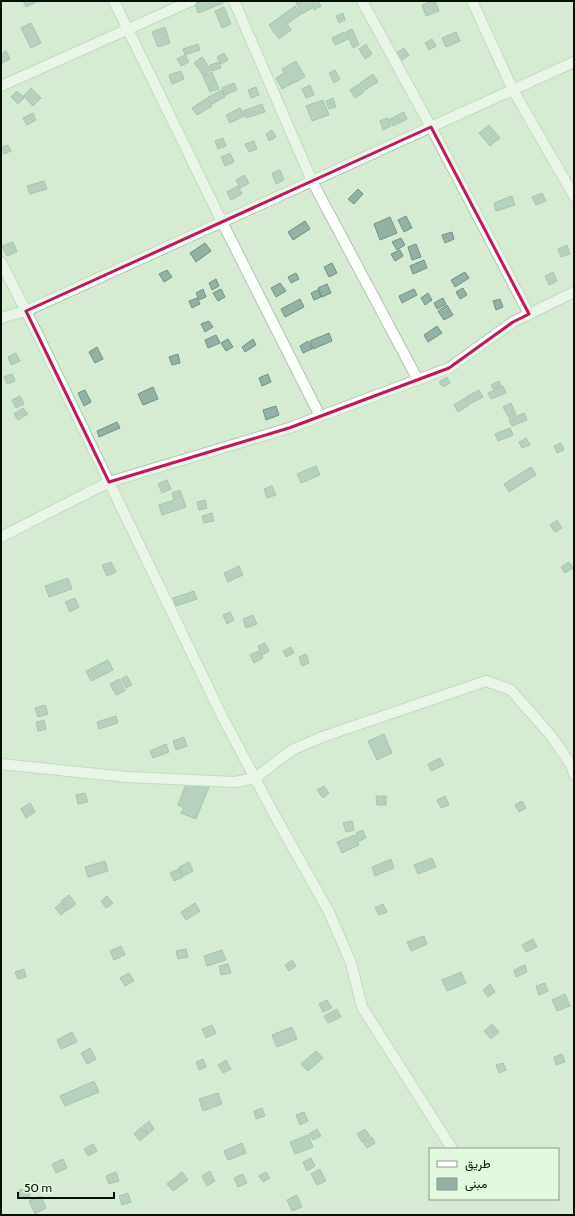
<svg xmlns="http://www.w3.org/2000/svg" width="575" height="1216" font-family="Cabin,Vazirmatn,sans-serif">
<style>
.building{fill:#91b2a5;stroke:#719285}
.lines{fill:none;stroke-linecap:round;stroke-linejoin:round}
.street-casing{stroke:#aec4ac;stroke-width:12}
.street{stroke:#fff;stroke-width:10}
.marked{fill:none;stroke:#c2185b;stroke-width:3;stroke-linejoin:round}
</style>
<rect width="100%" height="100%" fill="#d5ecd3"/>
<g class="building">
<polygon points="23,1 38,1 26,7"/>
<polygon points="202,1 222,1 223,3 198,13 195,4"/>
<polygon points="300,1 308,1 312,8 302,14 296,3"/>
<polygon points="314,1 318,1 321,6 314,10 311,2"/>
<polygon points="432,1 435,1 439,11 426,16 422,5"/>
<polygon points="295,6 301,14 287,24 291,30 279,39 269,25"/>
<polygon points="224,7 231,24 222,28 215,11"/>
<polygon points="343,13 345,20 339,23 336,16"/>
<polygon points="31,23 41,43 31,48 21,28"/>
<polygon points="165,27 170,43 158,47 152,32"/>
<polygon points="352,29 359,45 353,48 346,32"/>
<polygon points="344,32 348,39 335,45 332,38"/>
<polygon points="456,32 460,41 446,47 442,38"/>
<polygon points="432,39 436,46 429,50 425,43"/>
<polygon points="198,44 200,50 185,55 183,49"/>
<polygon points="366,44 372,54 365,59 359,49"/>
<polygon points="404,48 409,55 401,61 395,54"/>
<polygon points="6,51 10,59 1,64 1,54"/>
<polygon points="224,53 228,60 221,64 217,57"/>
<polygon points="185,55 189,62 181,66 177,59"/>
<polygon points="202,57 211,70 203,75 194,63"/>
<polygon points="296,61 305,77 282,89 276,78 284,73 282,69"/>
<polygon points="219,62 221,68 212,71 210,65"/>
<polygon points="335,70 340,79 334,83 329,73"/>
<polygon points="181,71 184,79 172,84 169,75"/>
<polygon points="212,72 219,89 210,92 203,76"/>
<polygon points="373,74 378,82 365,90 360,83"/>
<polygon points="234,83 237,90 225,95 222,88"/>
<polygon points="359,84 364,92 355,98 350,90"/>
<polygon points="310,85 314,95 306,98 302,89"/>
<polygon points="256,87 259,95 251,98 248,90"/>
<polygon points="31,88 41,98 33,106 23,96"/>
<polygon points="222,90 225,97 212,104 208,97"/>
<polygon points="17,91 24,98 18,104 11,97"/>
<polygon points="207,98 212,106 197,115 192,108"/>
<polygon points="333,98 336,107 329,109 326,101"/>
<polygon points="323,100 329,115 312,121 306,106"/>
<polygon points="262,104 265,112 246,118 243,111"/>
<polygon points="240,108 244,116 230,123 226,115"/>
<polygon points="404,112 407,119 393,126 390,119"/>
<polygon points="33,113 36,120 27,125 23,118"/>
<polygon points="388,118 391,126 383,130 380,121"/>
<polygon points="489,125 500,138 490,146 479,133"/>
<polygon points="272,130 276,137 269,141 266,134"/>
<polygon points="223,138 226,146 218,149 215,141"/>
<polygon points="254,141 257,149 249,152 245,144"/>
<polygon points="8,145 11,151 4,154 2,147"/>
<polygon points="230,153 234,162 225,166 221,157"/>
<polygon points="280,170 284,180 276,184 272,173"/>
<polygon points="244,175 249,183 240,188 236,180"/>
<polygon points="44,181 47,189 30,194 27,186"/>
<polygon points="238,186 242,194 231,200 227,192"/>
<polygon points="358,189 363,194 354,204 348,199"/>
<polygon points="542,193 546,201 536,205 532,197"/>
<polygon points="512,196 515,205 496,211 494,203"/>
<polygon points="406,216 412,228 404,232 398,220"/>
<polygon points="390,217 397,233 380,240 374,224"/>
<polygon points="305,221 310,229 293,240 288,232"/>
<polygon points="452,232 454,239 445,243 442,235"/>
<polygon points="401,238 405,245 397,250 392,242"/>
<polygon points="13,242 17,252 7,256 2,246"/>
<polygon points="205,243 211,251 196,262 190,253"/>
<polygon points="416,244 421,257 412,260 408,247"/>
<polygon points="567,245 570,254 561,257 558,249"/>
<polygon points="400,250 403,256 395,261 391,254"/>
<polygon points="424,260 427,268 413,274 410,266"/>
<polygon points="332,263 337,273 329,277 324,267"/>
<polygon points="167,270 172,277 164,282 159,274"/>
<polygon points="465,272 469,278 455,287 451,280"/>
<polygon points="553,272 557,281 549,285 545,276"/>
<polygon points="296,273 299,279 291,283 288,277"/>
<polygon points="216,279 219,286 212,290 209,283"/>
<polygon points="280,283 286,291 276,297 271,288"/>
<polygon points="327,284 331,293 322,297 318,288"/>
<polygon points="463,288 467,295 460,299 456,292"/>
<polygon points="203,289 206,297 199,300 196,293"/>
<polygon points="221,289 225,297 218,301 213,293"/>
<polygon points="414,289 417,295 402,303 399,296"/>
<polygon points="318,290 321,297 314,300 311,293"/>
<polygon points="428,293 432,300 425,305 421,298"/>
<polygon points="197,298 200,304 192,308 189,301"/>
<polygon points="443,298 446,304 437,309 434,303"/>
<polygon points="300,299 304,307 285,317 281,309"/>
<polygon points="500,299 503,307 496,310 493,301"/>
<polygon points="447,305 453,315 444,320 438,311"/>
<polygon points="209,321 213,327 205,332 201,324"/>
<polygon points="437,326 442,333 428,342 424,335"/>
<polygon points="329,333 332,341 313,349 310,341"/>
<polygon points="216,335 220,343 208,348 205,340"/>
<polygon points="228,339 233,347 226,351 221,343"/>
<polygon points="253,339 256,345 245,352 242,347"/>
<polygon points="308,341 312,349 303,353 300,346"/>
<polygon points="97,347 103,359 95,363 89,352"/>
<polygon points="16,353 20,361 11,365 8,357"/>
<polygon points="178,354 180,363 172,365 169,357"/>
<polygon points="12,374 15,381 7,384 4,377"/>
<polygon points="268,374 271,382 262,386 259,378"/>
<polygon points="447,377 450,383 443,387 439,382"/>
<polygon points="499,381 501,386 493,389 491,385"/>
<polygon points="503,386 506,393 491,399 488,393"/>
<polygon points="153,387 158,399 143,405 138,394"/>
<polygon points="85,390 91,402 84,406 78,393"/>
<polygon points="479,390 483,397 470,404 466,397"/>
<polygon points="20,396 24,404 16,408 12,400"/>
<polygon points="465,398 469,405 458,412 454,405"/>
<polygon points="511,403 516,415 509,418 503,407"/>
<polygon points="276,406 279,415 266,420 263,410"/>
<polygon points="23,408 28,414 18,420 14,414"/>
<polygon points="524,413 527,420 512,426 509,420"/>
<polygon points="117,422 120,428 99,437 97,431"/>
<polygon points="510,428 513,435 498,441 495,434"/>
<polygon points="526,438 530,445 522,448 519,442"/>
<polygon points="561,443 564,450 557,453 554,446"/>
<polygon points="316,466 320,475 301,483 297,474"/>
<polygon points="531,467 536,475 509,492 504,484"/>
<polygon points="167,480 171,489 162,493 158,484"/>
<polygon points="272,486 276,495 267,498 264,489"/>
<polygon points="180,490 186,507 162,515 159,505 174,500 172,493"/>
<polygon points="205,500 207,508 199,510 197,502"/>
<polygon points="212,513 214,521 204,523 202,516"/>
<polygon points="557,520 562,528 555,532 550,525"/>
<polygon points="111,562 116,572 107,576 102,565"/>
<polygon points="569,562 573,568 565,573 561,567"/>
<polygon points="239,566 243,575 228,582 224,573"/>
<polygon points="68,578 72,589 49,597 45,586"/>
<polygon points="194,591 197,599 176,606 173,598"/>
<polygon points="75,598 79,607 70,612 65,602"/>
<polygon points="230,612 234,620 227,624 223,615"/>
<polygon points="253,615 257,624 246,628 243,619"/>
<polygon points="265,643 269,651 262,655 258,646"/>
<polygon points="291,647 294,653 286,657 283,651"/>
<polygon points="259,651 263,658 254,663 250,655"/>
<polygon points="306,654 309,663 302,666 299,657"/>
<polygon points="108,660 113,670 91,681 86,671"/>
<polygon points="127,676 132,685 126,688 121,679"/>
<polygon points="119,679 125,691 116,695 110,684"/>
<polygon points="45,705 48,714 38,717 35,708"/>
<polygon points="116,716 118,723 99,729 97,722"/>
<polygon points="44,720 46,729 38,731 36,722"/>
<polygon points="384,734 392,753 377,760 368,741"/>
<polygon points="184,737 187,746 176,750 173,741"/>
<polygon points="166,744 169,752 153,758 150,751"/>
<polygon points="440,758 444,765 431,771 428,764"/>
<polygon points="188,779 209,787 196,819 181,813 184,808 178,805"/>
<polygon points="324,786 329,793 323,798 317,790"/>
<polygon points="85,793 88,802 78,804 76,795"/>
<polygon points="376,796 386,796 386,805 377,805"/>
<polygon points="445,796 449,805 441,808 437,800"/>
<polygon points="522,801 526,808 519,812 515,805"/>
<polygon points="30,803 35,812 26,818 21,809"/>
<polygon points="352,821 354,830 346,832 343,823"/>
<polygon points="363,830 366,838 359,841 356,833"/>
<polygon points="355,835 359,845 342,853 337,842"/>
<polygon points="432,858 436,867 418,874 414,865"/>
<polygon points="391,859 394,868 375,876 372,867"/>
<polygon points="105,861 108,871 88,877 85,867"/>
<polygon points="189,862 193,871 183,876 179,867"/>
<polygon points="179,869 183,877 174,881 170,873"/>
<polygon points="69,895 76,904 68,910 61,901"/>
<polygon points="107,896 113,903 106,908 101,901"/>
<polygon points="61,903 67,910 61,915 55,908"/>
<polygon points="195,903 200,911 186,920 181,912"/>
<polygon points="383,904 387,912 379,915 375,908"/>
<polygon points="424,936 427,944 411,951 407,942"/>
<polygon points="533,939 537,947 526,952 522,945"/>
<polygon points="121,946 125,955 114,960 110,951"/>
<polygon points="186,949 188,957 178,959 176,951"/>
<polygon points="222,950 226,960 207,966 204,956"/>
<polygon points="292,960 296,966 289,971 285,965"/>
<polygon points="228,964 231,973 221,975 219,966"/>
<polygon points="525,965 527,972 516,977 514,970"/>
<polygon points="24,969 26,977 18,979 15,972"/>
<polygon points="461,972 466,983 447,991 442,980"/>
<polygon points="129,973 134,981 125,986 120,978"/>
<polygon points="545,983 548,991 539,995 536,986"/>
<polygon points="490,984 495,992 488,997 483,990"/>
<polygon points="565,994 570,1006 557,1011 552,1000"/>
<polygon points="327,1000 332,1008 323,1012 319,1004"/>
<polygon points="337,1009 341,1017 328,1023 324,1016"/>
<polygon points="492,1024 499,1032 491,1039 484,1031"/>
<polygon points="212,1025 216,1033 206,1038 202,1029"/>
<polygon points="292,1027 297,1039 277,1047 272,1035"/>
<polygon points="72,1032 77,1042 61,1049 57,1040"/>
<polygon points="90,1048 96,1059 87,1064 81,1053"/>
<polygon points="316,1051 323,1058 308,1071 301,1064"/>
<polygon points="562,1054 565,1062 556,1065 554,1057"/>
<polygon points="203,1059 206,1067 199,1070 196,1062"/>
<polygon points="226,1060 231,1069 223,1073 218,1065"/>
<polygon points="503,1063 506,1070 499,1073 496,1065"/>
<polygon points="94,1081 99,1092 65,1106 60,1096"/>
<polygon points="218,1093 222,1104 203,1111 199,1099"/>
<polygon points="262,1108 265,1116 256,1119 254,1111"/>
<polygon points="304,1112 308,1121 300,1125 296,1115"/>
<polygon points="149,1121 154,1129 148,1134 143,1126"/>
<polygon points="141,1127 148,1134 140,1141 134,1134"/>
<polygon points="317,1129 321,1136 313,1140 309,1134"/>
<polygon points="365,1129 370,1136 362,1142 357,1134"/>
<polygon points="308,1135 313,1147 295,1154 290,1142"/>
<polygon points="372,1137 375,1143 367,1148 363,1142"/>
<polygon points="242,1143 246,1153 228,1160 224,1151"/>
<polygon points="93,1144 97,1151 88,1156 84,1149"/>
<polygon points="311,1158 315,1166 307,1171 303,1162"/>
<polygon points="63,1159 67,1168 56,1173 52,1164"/>
<polygon points="320,1169 326,1181 317,1185 311,1174"/>
<polygon points="210,1171 215,1181 207,1186 202,1176"/>
<polygon points="116,1172 119,1181 109,1184 106,1176"/>
<polygon points="182,1172 188,1180 173,1191 167,1184"/>
<polygon points="266,1172 270,1178 263,1182 259,1176"/>
<polygon points="243,1174 247,1183 238,1187 234,1178"/>
<polygon points="29,1189 30,1197 20,1198 19,1190"/>
<polygon points="128,1193 131,1202 122,1205 119,1196"/>
<polygon points="297,1195 302,1207 292,1211 287,1200"/>
<polygon points="41,1196 46,1208 35,1214 29,1201"/>
</g>
<g class="lines">
<defs>
<g id="street">
<polyline points="114,1 222,222 320,416"/>
<polyline points="234,1 312,181 418,380"/>
<polyline points="362,1 431,127 529,314"/>
<polyline points="472,1 513,90 574,196"/>
<polyline points="1,86 191,1"/>
<polyline points="1,262 38,335 222,716 274,814 329,912 351,963 362,1007 451,1147"/>
<polyline points="1,318 26,311 574,62"/>
<polyline points="1,537 109,482 289,428 449,368 513,322 574,292"/>
<polyline points="1,764 127,777 235,782 255,778 292,750 322,737 486,681 511,690 552,737 571,765 574,774"/>
</g>
</defs>
<use href="#street" class="street-casing"/>
<use href="#street" class="street"/>
</g>
<path d="M0 0H575V1216H0ZM431 127 529 314 513 322 449 368 289 428 109 482 26 311Z" fill="#d5ecd3" fill-opacity=".55" fill-rule="evenodd"/>
<path class="marked" d="M431 127 529 314 513 322 449 368 289 428 109 482 26 311Z"/>
<rect width="575" height="1216" fill="none" stroke="#070e07" stroke-width="4"/>
<rect x="429" y="1148" width="130" height="52" fill="#e2f9e0" stroke="#8a9b89"/>
<rect x="437" y="1161" width="20" height="6" fill="#ffffff" stroke="#8a9b89"/>
<text x="465" y="1168" font-size="12" fill="#070e07">طريق</text>
<rect x="437" y="1178" width="20" height="12" fill="#91b2a5" stroke="#8a9b89"/>
<text x="465" y="1188" font-size="12" fill="#070e07">مبنى</text>
<path d="M18 1192v6h96v-6" fill="none" stroke="#070e07" stroke-width="2"/>
<text x="24" y="1192" font-size="12" fill="#070e07" stroke="#e2f9e0" stroke-width="3" paint-order="stroke">50 m</text>
</svg>
